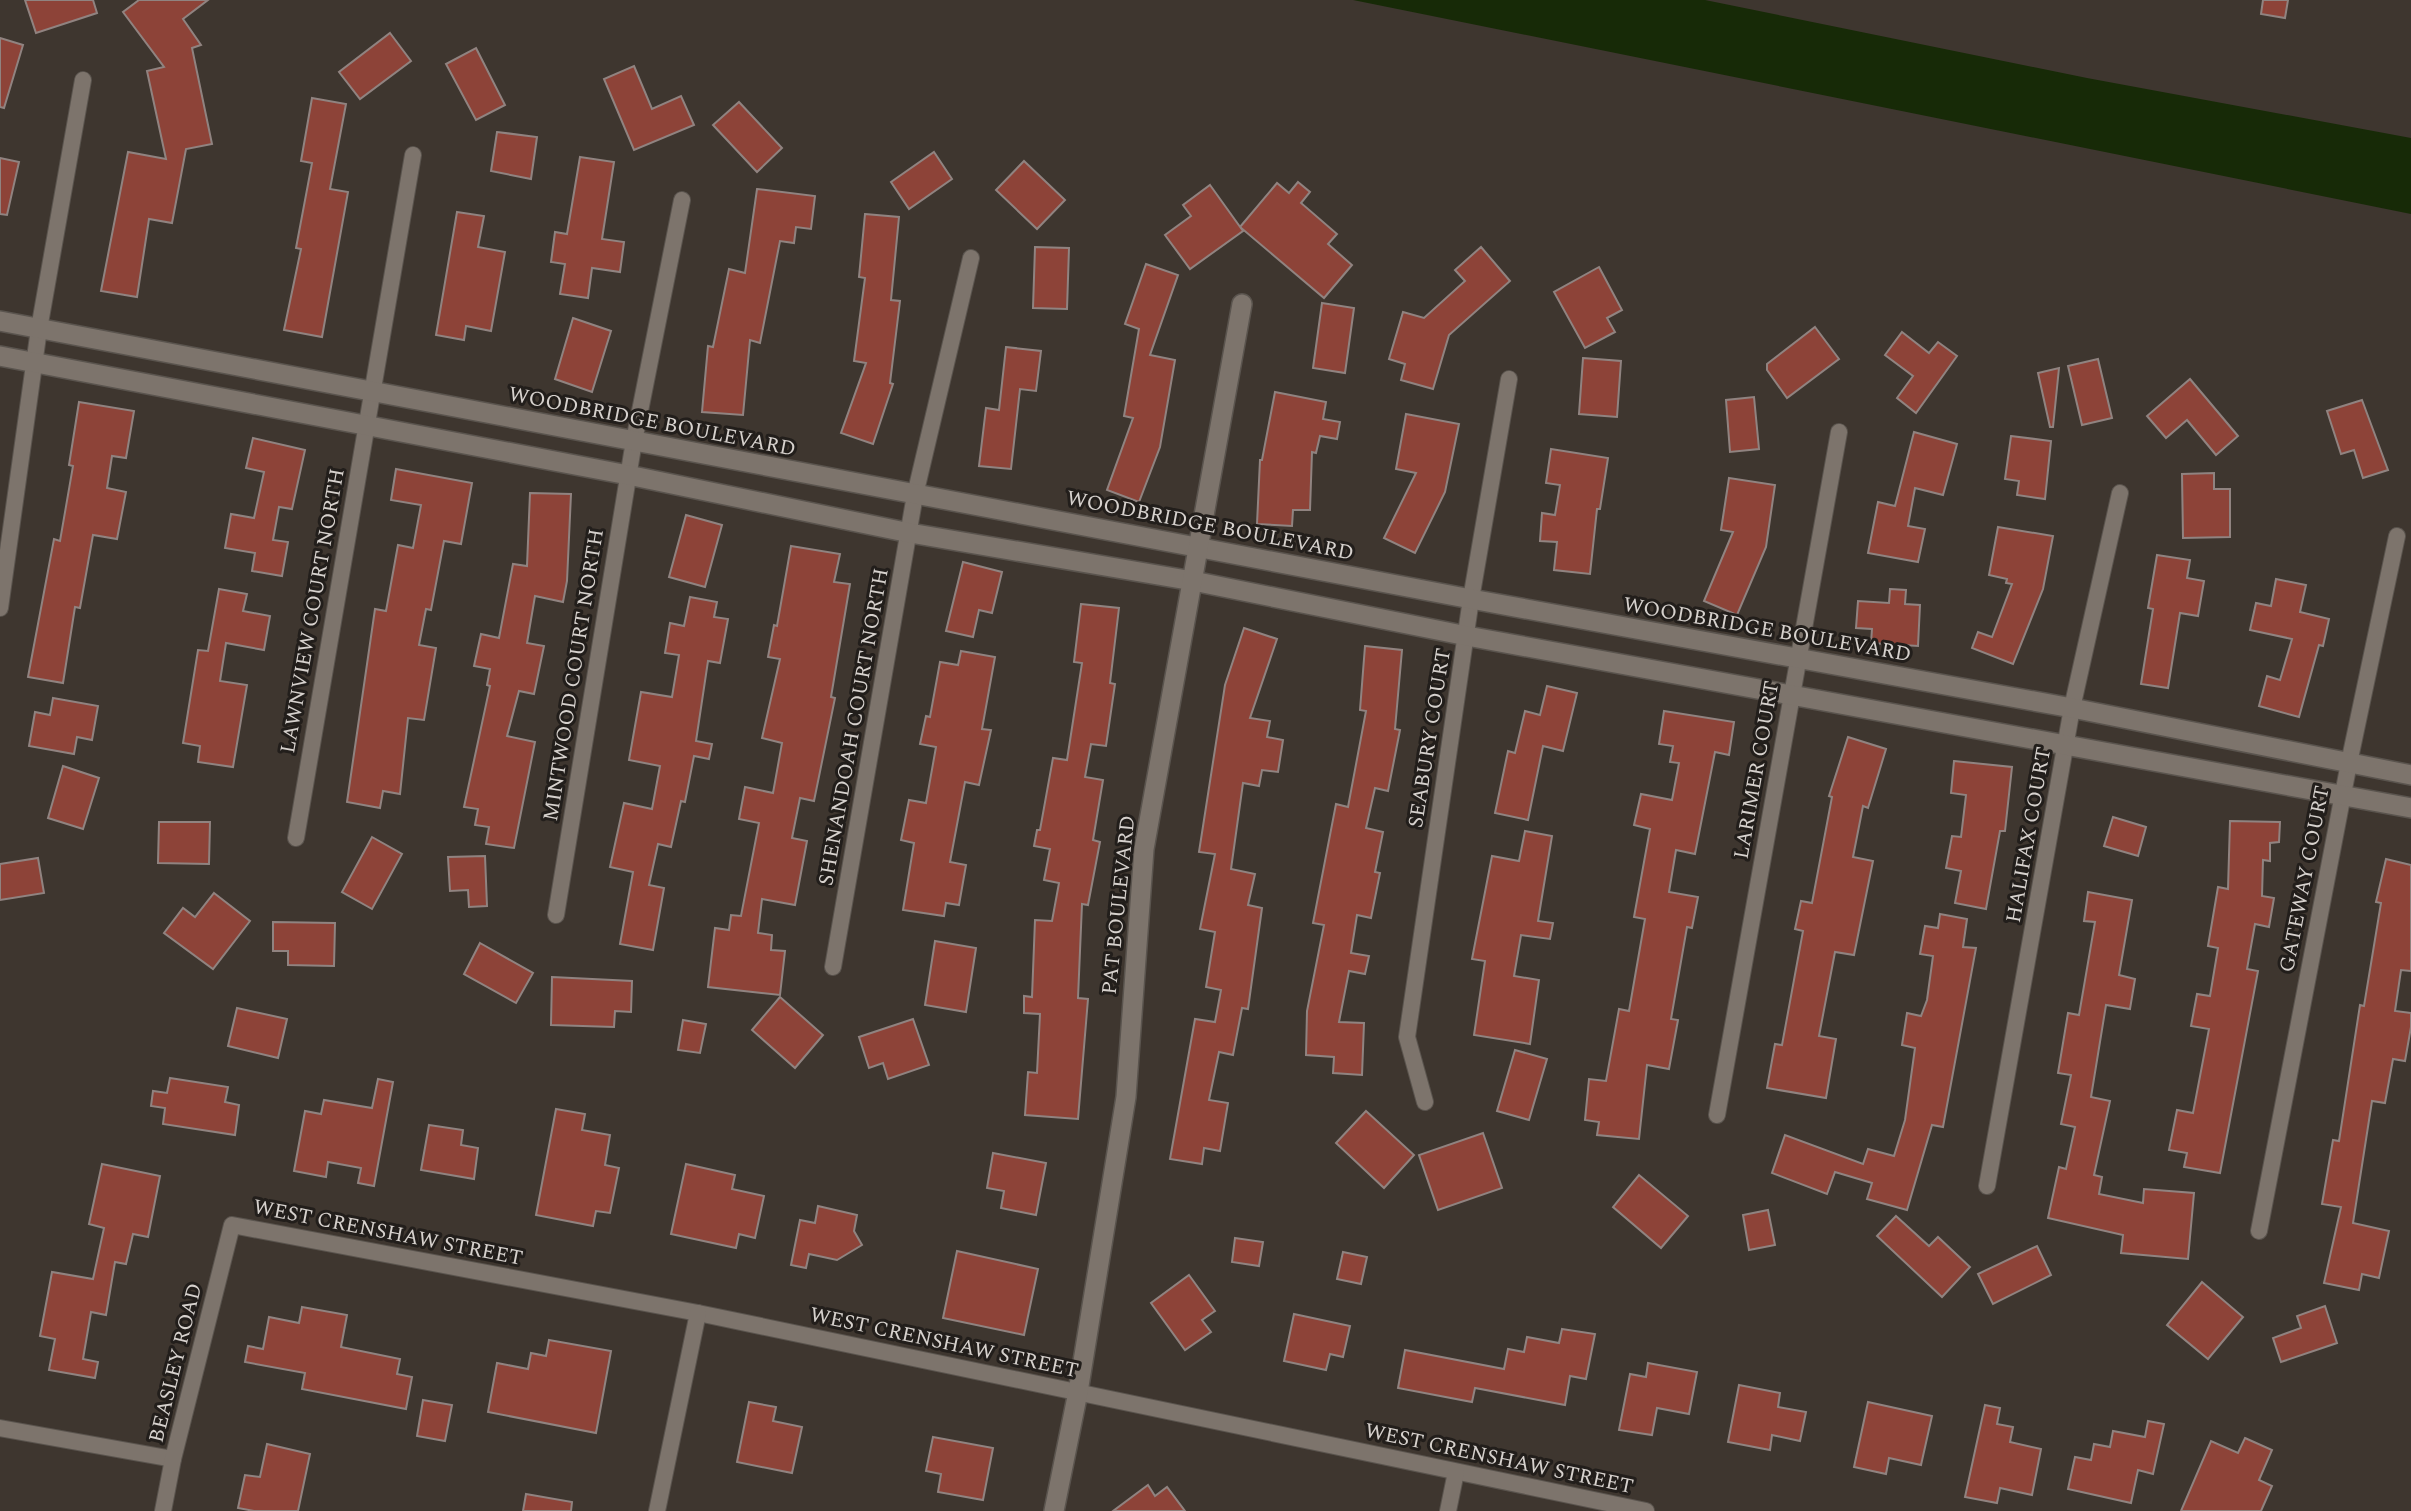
<svg xmlns="http://www.w3.org/2000/svg" width="2411" height="1511" font-family="Spectral,serif">
<style>
.water{fill:#172a07}
.building{fill:#8d4338;stroke:#908380;stroke-width:2}
.lines{fill:none;stroke-linecap:round;stroke-linejoin:round}
.minor-casing{stroke:#5a544e;stroke-width:18}
.tertiary-casing{stroke:#5a544e;stroke-width:22}
.minor{stroke:#7d746c;stroke-width:16}
.tertiary{stroke:#7d746c;stroke-width:19}
.labels{text-anchor:middle;dominant-baseline:central;stroke-width:6;stroke-linejoin:round;paint-order:stroke}
.street-label{font-size:21px;fill:#d6d1cd;stroke:#221e1b}
</style>
<rect width="100%" height="100%" fill="#3e362f"/>
<polygon class="water" points="1353,0 1705,0 2087,78 2411,138 2411,214"/>
<g class="building">
<polygon points="25,0 93,0 97,13 36,33"/>
<polygon points="139,0 208,0 183,19 201,45 192,48 212,144 186,149 172,223 149,219 137,297 101,291 128,152 166,159 147,71 164,67 123,12"/>
<polygon points="2263,0 2288,0 2285,18 2261,14"/>
<polygon points="390,33 411,61 360,99 339,72"/>
<polygon points="0,38 23,45 4,108 0,107"/>
<polygon points="476,48 505,105 476,120 446,64"/>
<polygon points="634,66 652,109 681,96 694,125 634,150 604,79"/>
<polygon points="312,98 346,104 330,189 348,192 322,337 284,330 301,249 296,248 312,163 301,161"/>
<polygon points="739,102 782,148 757,172 713,125"/>
<polygon points="497,132 537,137 531,179 491,171"/>
<polygon points="934,152 952,179 909,209 891,182"/>
<polygon points="580,157 614,162 602,239 624,242 620,272 592,268 588,298 560,294 565,264 551,262 555,232 567,234"/>
<polygon points="0,158 19,162 7,215 0,214"/>
<polygon points="1024,161 1065,200 1037,229 996,190"/>
<polygon points="1298,182 1310,192 1301,203 1337,234 1328,244 1352,265 1324,298 1240,227 1277,183 1289,193"/>
<polygon points="1210,185 1243,231 1190,269 1165,235 1191,216 1183,205"/>
<polygon points="757,189 815,196 811,229 796,227 794,243 780,241 760,343 750,340 743,415 702,412 708,346 713,347 729,269 745,273"/>
<polygon points="457,212 484,216 478,247 505,252 491,331 466,326 464,340 436,335"/>
<polygon points="865,214 899,217 891,300 900,301 890,383 893,384 873,444 841,433 866,363 854,361 865,278 859,277"/>
<polygon points="1035,247 1069,248 1067,309 1033,308"/>
<polygon points="1481,247 1510,281 1449,335 1433,389 1401,380 1405,364 1389,359 1403,312 1424,318 1465,281 1455,270"/>
<polygon points="1146,264 1178,275 1150,355 1175,360 1160,447 1139,502 1107,490 1133,418 1124,416 1139,329 1125,324"/>
<polygon points="1599,267 1622,310 1607,318 1615,332 1585,348 1554,292"/>
<polygon points="1322,303 1354,308 1345,373 1313,368"/>
<polygon points="573,318 611,331 592,392 555,379"/>
<polygon points="1815,327 1839,359 1787,398 1767,370 1767,364"/>
<polygon points="1902,332 1929,353 1938,342 1957,356 1916,413 1897,398 1913,376 1885,355"/>
<polygon points="1006,347 1041,351 1036,391 1020,389 1011,469 979,466 986,408 999,410"/>
<polygon points="1583,358 1621,361 1617,417 1579,414"/>
<polygon points="2098,359 2112,418 2082,425 2068,366"/>
<polygon points="2059,368 2053,427 2050,427 2038,373"/>
<polygon points="2190,379 2238,436 2216,455 2187,420 2166,438 2147,416"/>
<polygon points="1275,392 1326,402 1323,419 1340,422 1337,439 1320,436 1316,453 1312,452 1310,510 1293,510 1292,526 1257,524 1260,460 1262,460"/>
<polygon points="1754,397 1759,449 1730,452 1726,400"/>
<polygon points="2362,400 2388,470 2363,478 2354,450 2341,454 2327,411"/>
<polygon points="79,402 134,411 126,458 112,456 107,488 126,492 117,539 93,535 80,608 75,607 63,683 28,677 54,539 60,541 73,466 69,465"/>
<polygon points="1406,414 1459,424 1445,492 1415,553 1384,538 1416,473 1396,469"/>
<polygon points="1914,432 1957,444 1943,495 1915,488 1908,526 1925,529 1918,562 1868,553 1878,502 1895,506"/>
<polygon points="2011,436 2051,441 2045,499 2017,495 2019,481 2005,479"/>
<polygon points="253,438 305,450 292,509 279,507 273,540 288,542 282,576 252,571 255,553 225,548 231,514 254,518 264,472 246,468"/>
<polygon points="1551,449 1608,458 1600,509 1597,509 1590,574 1554,570 1557,542 1540,541 1542,513 1555,515 1560,485 1546,483"/>
<polygon points="396,469 472,483 461,544 444,541 431,610 426,609 419,645 436,648 424,720 408,718 400,794 383,791 380,808 347,802 375,609 386,611 398,545 413,548 421,505 391,500"/>
<polygon points="2214,473 2214,489 2230,489 2230,537 2183,538 2182,474"/>
<polygon points="1729,478 1775,485 1766,547 1737,615 1704,601 1733,532 1721,530"/>
<polygon points="530,493 571,494 567,581 563,602 535,596 527,643 544,646 534,694 519,691 507,736 535,742 514,848 486,844 489,827 475,825 478,809 464,807 490,686 487,685 490,669 474,666 481,634 499,638 513,564 527,566"/>
<polygon points="686,515 722,525 705,587 669,577"/>
<polygon points="1998,527 2053,536 2043,589 2013,664 1972,648 1978,632 1992,637 2012,584 2006,583 2007,579 1989,575"/>
<polygon points="791,546 840,554 834,582 850,584 831,697 835,698 814,801 800,798 792,838 807,841 795,905 762,899 758,933 772,935 771,950 785,951 780,995 708,987 715,928 729,930 731,915 741,916 759,823 739,819 745,787 773,793 782,743 762,738 780,659 768,657 774,625 777,626"/>
<polygon points="2157,555 2190,560 2187,578 2204,581 2198,616 2180,613 2168,688 2141,684 2153,609 2148,608"/>
<polygon points="963,562 1002,572 992,613 979,610 973,637 946,631"/>
<polygon points="2276,579 2306,585 2300,612 2329,619 2323,646 2319,645 2299,717 2259,706 2267,676 2280,680 2292,639 2250,630 2256,603 2271,606"/>
<polygon points="219,589 247,594 243,611 270,616 264,650 226,643 220,681 247,685 233,767 198,762 200,746 183,743 198,650 208,651"/>
<polygon points="1890,589 1906,590 1905,604 1920,605 1918,646 1871,643 1872,629 1856,628 1858,601 1889,603"/>
<polygon points="690,597 717,602 714,617 728,619 720,663 708,661 696,741 712,744 709,759 694,756 685,802 681,801 671,847 658,844 649,885 664,888 653,950 620,944 633,872 610,867 624,803 652,809 660,766 629,760 641,692 672,697 679,655 665,653 670,623 684,626"/>
<polygon points="1081,604 1119,608 1110,683 1115,684 1106,746 1091,744 1085,777 1103,780 1093,840 1100,842 1088,905 1082,904 1078,998 1088,999 1078,1119 1025,1115 1028,1072 1037,1073 1040,1014 1024,1013 1024,996 1032,997 1035,920 1052,921 1059,883 1044,880 1050,849 1034,846 1037,830 1040,830 1053,758 1067,760 1082,663 1074,662"/>
<polygon points="1244,628 1277,639 1250,718 1270,721 1267,737 1283,740 1278,772 1262,770 1259,786 1243,783 1231,869 1255,874 1248,905 1262,908 1248,1009 1242,1008 1233,1055 1219,1052 1209,1100 1228,1103 1220,1151 1204,1148 1202,1164 1170,1159 1195,1019 1215,1022 1221,990 1206,987 1215,932 1200,929 1215,854 1199,852 1225,685"/>
<polygon points="1365,646 1402,650 1395,729 1400,730 1388,791 1375,788 1366,828 1383,832 1375,872 1380,873 1371,918 1357,915 1351,953 1369,956 1365,974 1349,971 1339,1022 1364,1023 1362,1075 1333,1073 1334,1057 1306,1055 1307,1011 1324,925 1313,923 1336,804 1348,807 1366,711 1360,710"/>
<polygon points="961,651 995,657 982,729 991,730 979,785 965,782 950,862 966,865 959,905 946,903 944,916 903,910 914,843 901,840 909,800 926,803 936,747 920,744 926,716 930,717 940,662 958,665"/>
<polygon points="1547,686 1577,693 1563,751 1543,746 1528,820 1495,813 1508,751 1515,753 1525,711 1540,715"/>
<polygon points="53,698 98,706 92,740 77,737 74,754 29,746 35,712 50,715"/>
<polygon points="1664,711 1734,722 1729,755 1715,752 1695,854 1676,850 1669,892 1698,897 1692,928 1687,927 1671,1019 1678,1020 1669,1069 1647,1065 1639,1139 1597,1135 1599,1122 1585,1120 1589,1079 1606,1081 1619,1009 1629,1011 1645,919 1634,917 1650,829 1634,825 1641,794 1672,800 1679,763 1670,762 1673,746 1659,744"/>
<polygon points="1848,737 1886,749 1868,808 1863,806 1853,857 1873,861 1854,955 1835,952 1819,1036 1836,1039 1826,1098 1767,1088 1775,1044 1782,1045 1803,931 1795,929 1801,901 1812,903 1832,797 1829,796"/>
<polygon points="1954,761 2012,767 2005,831 2000,831 1986,909 1955,903 1961,871 1946,868 1952,836 1961,837 1966,795 1951,793"/>
<polygon points="63,766 99,778 83,829 48,818"/>
<polygon points="2113,817 2146,827 2138,856 2104,846"/>
<polygon points="2230,821 2280,822 2279,842 2270,843 2270,861 2263,860 2262,896 2274,898 2269,927 2255,924 2247,969 2258,971 2220,1173 2184,1167 2187,1153 2169,1150 2177,1110 2193,1113 2209,1029 2191,1026 2197,994 2210,996 2218,948 2208,946 2218,887 2228,889"/>
<polygon points="159,822 210,822 209,864 158,863"/>
<polygon points="1525,831 1552,836 1538,921 1553,923 1550,939 1521,935 1514,976 1539,980 1530,1044 1474,1035 1485,961 1472,959 1492,856 1519,861"/>
<polygon points="372,837 402,854 372,909 342,892"/>
<polygon points="485,856 487,906 469,907 468,890 450,891 448,857"/>
<polygon points="38,858 44,893 0,900 0,864"/>
<polygon points="2386,859 2411,865 2411,971 2401,970 2395,1011 2411,1013 2411,1027 2405,1061 2393,1059 2385,1103 2372,1101 2353,1223 2389,1231 2379,1278 2362,1274 2359,1290 2324,1283 2341,1207 2322,1204 2333,1140 2339,1141 2360,1005 2364,1006 2381,903 2376,902"/>
<polygon points="2088,892 2132,900 2119,975 2135,979 2130,1009 2106,1005 2091,1097 2110,1101 2094,1175 2102,1177 2099,1194 2143,1203 2144,1189 2194,1193 2188,1259 2121,1253 2123,1235 2048,1218 2059,1167 2066,1169 2075,1127 2061,1124 2071,1075 2058,1073 2068,1013 2079,1015 2095,922 2084,921"/>
<polygon points="214,893 250,921 213,969 164,933 183,908 195,917"/>
<polygon points="1940,914 1967,919 1963,947 1976,948 1943,1127 1932,1125 1907,1210 1867,1199 1872,1183 1835,1172 1827,1194 1772,1173 1785,1135 1863,1164 1868,1149 1894,1156 1905,1120 1915,1048 1902,1045 1907,1013 1921,1016 1927,1000 1933,956 1920,954 1925,926 1938,928"/>
<polygon points="273,922 335,923 334,966 288,965 288,951 273,951"/>
<polygon points="935,941 976,948 966,1012 925,1005"/>
<polygon points="480,943 533,973 516,1003 464,974"/>
<polygon points="552,977 632,981 631,1012 615,1011 614,1027 551,1025"/>
<polygon points="780,997 823,1035 795,1068 752,1030"/>
<polygon points="237,1008 287,1019 278,1058 228,1046"/>
<polygon points="913,1019 929,1065 888,1079 883,1063 869,1068 859,1037"/>
<polygon points="683,1020 706,1024 700,1053 678,1050"/>
<polygon points="1515,1050 1547,1059 1529,1120 1497,1111"/>
<polygon points="170,1078 228,1087 225,1102 239,1105 235,1135 163,1124 165,1108 151,1106 153,1091 167,1093"/>
<polygon points="378,1079 393,1082 374,1186 358,1183 361,1168 328,1162 326,1177 294,1171 305,1111 321,1114 324,1100 372,1108"/>
<polygon points="556,1109 585,1114 582,1130 610,1135 605,1165 619,1168 610,1213 596,1211 593,1226 536,1215"/>
<polygon points="1366,1111 1414,1155 1384,1188 1336,1143"/>
<polygon points="429,1125 463,1130 461,1145 478,1148 474,1179 421,1170"/>
<polygon points="1483,1133 1502,1188 1438,1210 1419,1155"/>
<polygon points="993,1153 1046,1163 1036,1215 1001,1208 1004,1191 987,1188"/>
<polygon points="102,1164 160,1176 148,1237 133,1234 126,1264 115,1262 106,1315 91,1312 83,1359 98,1362 95,1378 49,1370 55,1339 40,1336 52,1272 93,1279 104,1228 89,1224"/>
<polygon points="686,1164 735,1175 732,1189 764,1196 755,1238 739,1234 736,1248 671,1234"/>
<polygon points="1639,1175 1688,1216 1661,1248 1613,1207"/>
<polygon points="818,1206 857,1215 854,1231 862,1245 837,1260 809,1254 806,1268 791,1265 800,1220 815,1223"/>
<polygon points="1768,1210 1775,1245 1749,1250 1743,1215"/>
<polygon points="1896,1216 1929,1246 1938,1237 1970,1267 1942,1297 1877,1236"/>
<polygon points="1235,1238 1263,1242 1259,1266 1232,1262"/>
<polygon points="2037,1246 2051,1275 1993,1304 1978,1274"/>
<polygon points="957,1251 1038,1269 1024,1335 943,1318"/>
<polygon points="1343,1252 1367,1257 1361,1284 1337,1279"/>
<polygon points="1189,1275 1215,1311 1202,1320 1211,1332 1185,1350 1151,1303"/>
<polygon points="2202,1282 2243,1317 2208,1359 2167,1325"/>
<polygon points="2325,1306 2337,1343 2281,1362 2273,1338 2301,1328 2297,1316"/>
<polygon points="302,1307 347,1315 341,1347 400,1359 397,1374 412,1377 406,1409 302,1389 305,1373 245,1362 248,1346 263,1349 269,1317 299,1323"/>
<polygon points="1294,1314 1350,1326 1343,1357 1330,1354 1326,1370 1284,1361"/>
<polygon points="1562,1329 1595,1334 1586,1379 1570,1376 1565,1405 1475,1388 1472,1402 1398,1388 1405,1350 1504,1369 1508,1349 1524,1352 1527,1337 1559,1343"/>
<polygon points="549,1340 611,1351 596,1433 488,1412 497,1363 528,1369 531,1353 546,1356"/>
<polygon points="1648,1363 1697,1372 1689,1414 1657,1408 1652,1435 1619,1430 1630,1374 1646,1377"/>
<polygon points="1739,1385 1780,1393 1778,1407 1806,1412 1800,1441 1772,1435 1770,1450 1728,1442"/>
<polygon points="423,1400 452,1405 445,1441 417,1436"/>
<polygon points="749,1402 776,1407 773,1421 802,1427 792,1473 737,1462"/>
<polygon points="1868,1402 1932,1416 1921,1465 1889,1458 1886,1474 1854,1467"/>
<polygon points="1985,1405 2000,1408 1997,1424 2013,1427 2010,1442 2041,1449 2032,1495 2000,1488 1997,1503 1965,1497"/>
<polygon points="2148,1421 2164,1424 2153,1474 2138,1470 2131,1503 2068,1489 2075,1457 2091,1460 2094,1444 2110,1447 2113,1431 2145,1437"/>
<polygon points="933,1437 993,1448 983,1500 938,1492 941,1474 926,1471"/>
<polygon points="2245,1438 2272,1450 2259,1480 2272,1486 2261,1511 2181,1511 2211,1441 2238,1453"/>
<polygon points="267,1444 310,1454 298,1511 254,1511 238,1508 245,1475 260,1477"/>
<polygon points="1148,1485 1155,1496 1167,1487 1185,1511 1113,1511"/>
<polygon points="526,1494 572,1502 571,1511 523,1511"/>
</g>
<g class="lines">
<defs>
<g id="minor">
<polyline points="0,608 39,329 83,80"/>
<polyline points="296,838 413,155"/>
<polyline points="556,915 634,441 682,200"/>
<polyline points="833,967 915,495 971,258"/>
<polyline points="1425,1102 1407,1037 1471,599 1509,379"/>
<polyline points="1717,1115 1839,432"/>
<polyline points="1987,1186 2072,708 2120,493"/>
<polyline points="2259,1231 2349,763 2397,536"/>
<polyline points="0,1428 173,1459"/>
<polyline points="163,1511 173,1459 232,1225 698,1313 1646,1511"/>
<polyline points="657,1511 698,1313"/>
<polyline points="1448,1511 1456,1472"/>
</g>
<g id="tertiary">
<polyline points="0,321 1471,599 2072,708 2411,775"/>
<polyline points="0,356 628,475 910,533 1193,581 1467,636 2411,808"/>
<polyline points="1054,1511 1078,1392 1126,1097 1144,849 1242,304"/>
</g>
</defs>
<use href="#minor" class="minor-casing"/>
<use href="#tertiary" class="tertiary-casing"/>
<use href="#minor" class="minor"/>
<use href="#tertiary" class="tertiary"/>
</g>
<g class="labels">
<g class="street-label">
<text transform="translate(652 422) rotate(11)">WOODBRIDGE BOULEVARD</text>
<text transform="translate(1210 526) rotate(11)">WOODBRIDGE BOULEVARD</text>
<text transform="translate(313 611) rotate(-80)">LAWNVIEW COURT NORTH</text>
<text transform="translate(1767 630) rotate(10)">WOODBRIDGE BOULEVARD</text>
<text transform="translate(574 675) rotate(-81)">MINTWOOD COURT NORTH</text>
<text transform="translate(854 727) rotate(-80)">SHENANDOAH COURT NORTH</text>
<text transform="translate(1430 738) rotate(-81)">SEABURY COURT</text>
<text transform="translate(1757 770) rotate(-80)">LARIMER COURT</text>
<text transform="translate(2029 835) rotate(-80)">HALIFAX COURT</text>
<text transform="translate(2305 879) rotate(-79)">GATEWAY COURT</text>
<text transform="translate(1119 905) rotate(-84)">PAT BOULEVARD</text>
<text transform="translate(388 1233) rotate(11)">WEST CRENSHAW STREET</text>
<text transform="translate(944 1343) rotate(12)">WEST CRENSHAW STREET</text>
<text transform="translate(176 1363) rotate(-76)">BEASLEY ROAD</text>
<text transform="translate(1499 1459) rotate(12)">WEST CRENSHAW STREET</text>
</g>
</g>
</svg>
